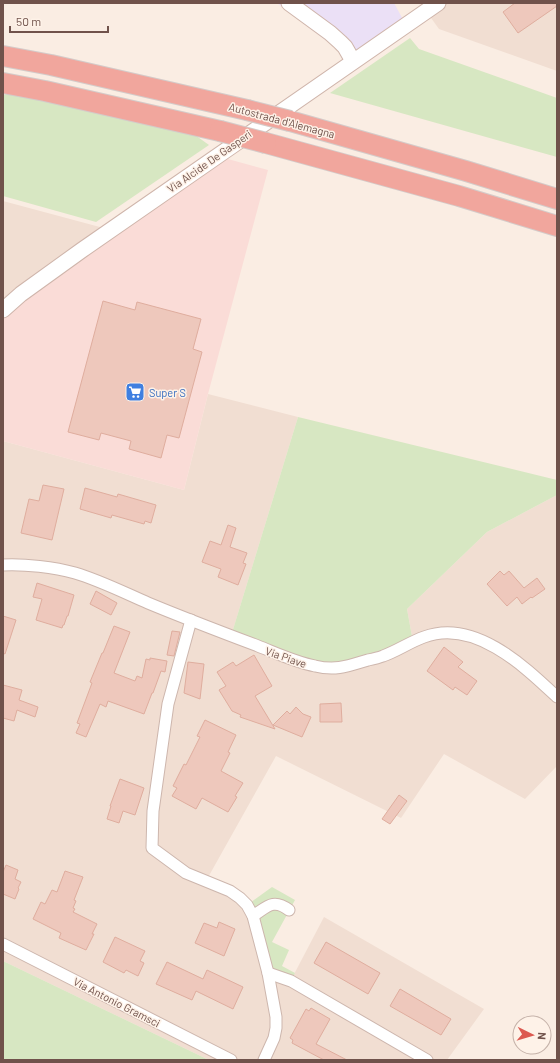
<svg xmlns="http://www.w3.org/2000/svg" width="560" height="1063" font-family="Barlow,sans-serif">
<style>
.residential{fill:#f1ded2}
.commercial{fill:#fadcd7}
.education{fill:#ebe0f6}
.green{fill:#d7e7c2}
.building{fill:#eec8bc;stroke:#dfad9e}
.lines{fill:none;stroke-linecap:round;stroke-linejoin:round}
.street-casing{stroke:#cdb6ad;stroke-width:13}
.secondary-casing{stroke:#cfb5ab;stroke-width:17}
.highway-casing{stroke:#d4cbc9;stroke-width:22}
.street{stroke:#fff;stroke-width:11}
.secondary{stroke:#fff;stroke-width:15}
.highway{stroke:#f1a69d;stroke-width:20}
.highway-bridge-casing{stroke:#d4cbc9;stroke-width:22;stroke-linecap:butt}
.highway-bridge{stroke:#f1a69d;stroke-width:20}
.labels{text-anchor:middle;dominant-baseline:central;stroke-width:3;stroke-linejoin:round;paint-order:stroke}
.street-label{font-size:11px;fill:#70524b;stroke:#fef2e8}
.shop-label{font-size:11px;fill:#366cbe;stroke:#fef2e8;text-anchor:start}
</style>
<rect width="100%" height="100%" fill="#faede3"/>
<g class="residential">
<polygon points="438,3 557,3 557,71 439,29 426,11"/>
<polygon points="3,201 111,230 3,310"/>
<polygon points="208,394 298,417 231,636 413,642 407,609 487,532 557,495 557,766 525,799 444,754 401,818 276,756 206,881 247,905 268,973 291,980 324,917 484,1009 447,1060 209,1060 3,961 3,441 184,490"/>
</g>
<polygon class="commercial" points="217,156 268,170 208,394 184,490 3,441 3,310"/>
<polygon class="education" points="277,3 394,3 406,25 353,61"/>
<g class="green">
<polygon points="410,38 419,49 557,98 557,157 330,93"/>
<polygon points="13,93 195,135 209,145 96,222 3,196 3,95"/>
<polygon points="298,417 557,480 557,495 487,532 407,609 413,642 339,668 231,636"/>
<polygon points="272,887 295,900 272,942 289,950 282,966 295,973 291,981 268,973 247,905"/>
<polygon points="3,961 209,1060 3,1060"/>
</g>
<g class="building">
<polygon points="515,3 557,3 557,6 518,33 503,12"/>
<polygon points="103,301 135,310 137,302 201,319 193,349 202,352 179,438 167,435 161,458 129,449 131,441 101,433 99,440 68,432"/>
<polygon points="43,485 64,489 52,540 21,533 29,499 39,501"/>
<polygon points="85,488 117,497 118,494 156,505 151,523 145,521 144,524 112,515 111,518 80,509"/>
<polygon points="228,525 236,528 230,547 247,553 243,563 246,564 238,585 218,577 221,569 202,562 210,541 221,545"/>
<polygon points="500,571 504,575 509,571 524,588 537,578 545,589 532,598 531,597 522,604 517,597 507,606 487,584"/>
<polygon points="37,583 74,595 68,616 67,616 64,625 63,625 62,628 36,620 42,599 33,597"/>
<polygon points="96,591 117,603 111,615 90,604"/>
<polygon points="3,616 16,620 5,654 3,653"/>
<polygon points="114,626 130,632 114,673 135,681 137,676 142,678 146,659 150,660 150,658 167,661 165,672 161,671 153,693 152,693 144,714 108,701 106,707 100,704 86,737 76,733 80,724 77,723 92,683 90,682 102,653 103,653"/>
<polygon points="172,631 180,632 174,656 167,655"/>
<polygon points="444,647 463,662 458,667 477,681 467,695 455,687 453,690 427,671"/>
<polygon points="254,655 272,686 255,696 275,729 240,717 241,715 232,711 219,690 226,686 217,672 233,662 236,666"/>
<polygon points="188,662 204,664 200,699 184,693"/>
<polygon points="3,685 22,690 19,700 38,707 35,717 17,710 14,721 3,718"/>
<polygon points="341,703 342,722 320,722 320,704"/>
<polygon points="296,707 303,714 311,717 302,737 273,725 287,711 290,714"/>
<polygon points="205,720 236,735 228,752 230,753 221,771 243,783 235,796 237,797 228,812 202,798 196,809 172,796 177,788 173,786 184,764 186,765 200,737 197,736"/>
<polygon points="120,779 144,788 135,815 123,811 119,823 107,819 111,806 110,806"/>
<polygon points="399,795 407,801 390,824 382,819"/>
<polygon points="6,865 18,870 15,879 21,882 18,888 19,889 15,899 3,894 3,872"/>
<polygon points="65,871 83,877 74,900 76,901 73,908 75,909 73,912 97,924 92,934 94,934 86,950 59,938 61,933 33,919 41,902 45,904 52,890 57,892"/>
<polygon points="219,922 235,929 224,956 195,943 204,923 217,928"/>
<polygon points="115,937 145,951 140,961 144,963 138,976 126,970 124,973 103,962"/>
<polygon points="326,942 380,973 368,994 314,963"/>
<polygon points="167,962 203,979 207,970 243,987 233,1009 196,991 192,1000 156,984"/>
<polygon points="400,989 451,1019 441,1035 390,1006"/>
<polygon points="311,1008 330,1019 316,1044 347,1060 324,1060 292,1043 293,1040 290,1038 306,1009 309,1011"/>
</g>
<g class="lines">
<defs>
<g id="street">
<path d="M3 565C25 564 54 567 75 573 99 580 125 593 148 603 184 618 221 632 258 646 276 653 295 662 315 666 336 671 348 666 368 660 373 659 378 658 383 656 397 651 410 642 424 637 474 618 524 666 557 697"/>
<polyline points="191,620 168,704 153,811 152,848 186,873 230,891 240,898 247,905 253,916 268,973 276,1017 276,1028 274,1038 264,1060"/>
<path d="M253 916C267 907 273 898 289 910"/>
<polyline points="3,944 231,1060"/>
<polyline points="268,973 291,981 427,1060"/>
</g>
<g id="secondary">
<polyline points="289,3 330,33 340,42 345,47 353,61"/>
<polyline points="3,310 21,294 82,250 438,3"/>
</g>
<g id="highway">
<polyline points="3,56 51,65 247,110"/>
<polyline points="3,83 45,91 220,131"/>
<polyline points="290,121 466,171 557,199"/>
<polyline points="266,143 459,196 557,226"/>
</g>
</defs>
<use href="#street" class="street-casing"/>
<use href="#secondary" class="secondary-casing"/>
<use href="#highway" class="highway-casing"/>
<use href="#street" class="street"/>
<use href="#secondary" class="secondary"/>
<use href="#highway" class="highway"/>
<defs>
<g id="highway-bridge">
<polyline points="247,110 290,121"/>
<polyline points="220,131 266,143"/>
</g>
</defs>
<use href="#highway-bridge" class="highway-bridge-casing"/>
<use href="#highway-bridge" class="highway-bridge"/>
</g>
<defs>
<symbol id="supermarket-square" viewBox="-11 -11 22 22"><rect x="-9" y="-9" width="18" height="18" rx="4" fill="#3f7fe0" stroke="#fef2e8"/><path d="M-6-5.5h2.5l.6 2H6L4.5 2H-2.5L-4.4-4H-6ZM-1.5 3.2a1.3 1.3 0 1 0 .1 0ZM3 3.2a1.3 1.3 0 1 0 .1 0Z" fill="#fff"/></symbol>
</defs>
<g fill-rule="evenodd">
<use href="#supermarket-square" x="124" y="381" width="22" height="22"/>
</g>
<g class="labels">
<g class="street-label">
<text transform="translate(282 120) rotate(15)">Autostrada d'Alemagna</text>
<text transform="translate(209 161) rotate(-35)">Via Alcide De Gasperi</text>
<text transform="translate(286 657) rotate(19)">Via Piave</text>
<text transform="translate(117 1002) rotate(27)">Via Antonio Gramsci</text>
</g>
<g class="shop-label">
<text x="149" y="392">Super S</text>
</g>
</g>
<rect width="560" height="1063" fill="none" stroke="#70524b" stroke-width="8"/>
<g transform="translate(532 1035) rotate(95)"><circle r="19" fill="#fef2e8" stroke="#c5b2a9"/>
<path d="M0-3L7 15L0 10L-7 15Z" fill="#dc5950"/>
<text y="-6" font-size="11" font-weight="bold" text-anchor="middle" fill="#70524b">N</text>
</g>
<path d="M10 26v6h98v-6" fill="none" stroke="#70524b" stroke-width="2"/>
<text x="16" y="26" font-size="12" fill="#70524b" stroke="#fef2e8" stroke-width="3" paint-order="stroke">50 m</text>
</svg>
